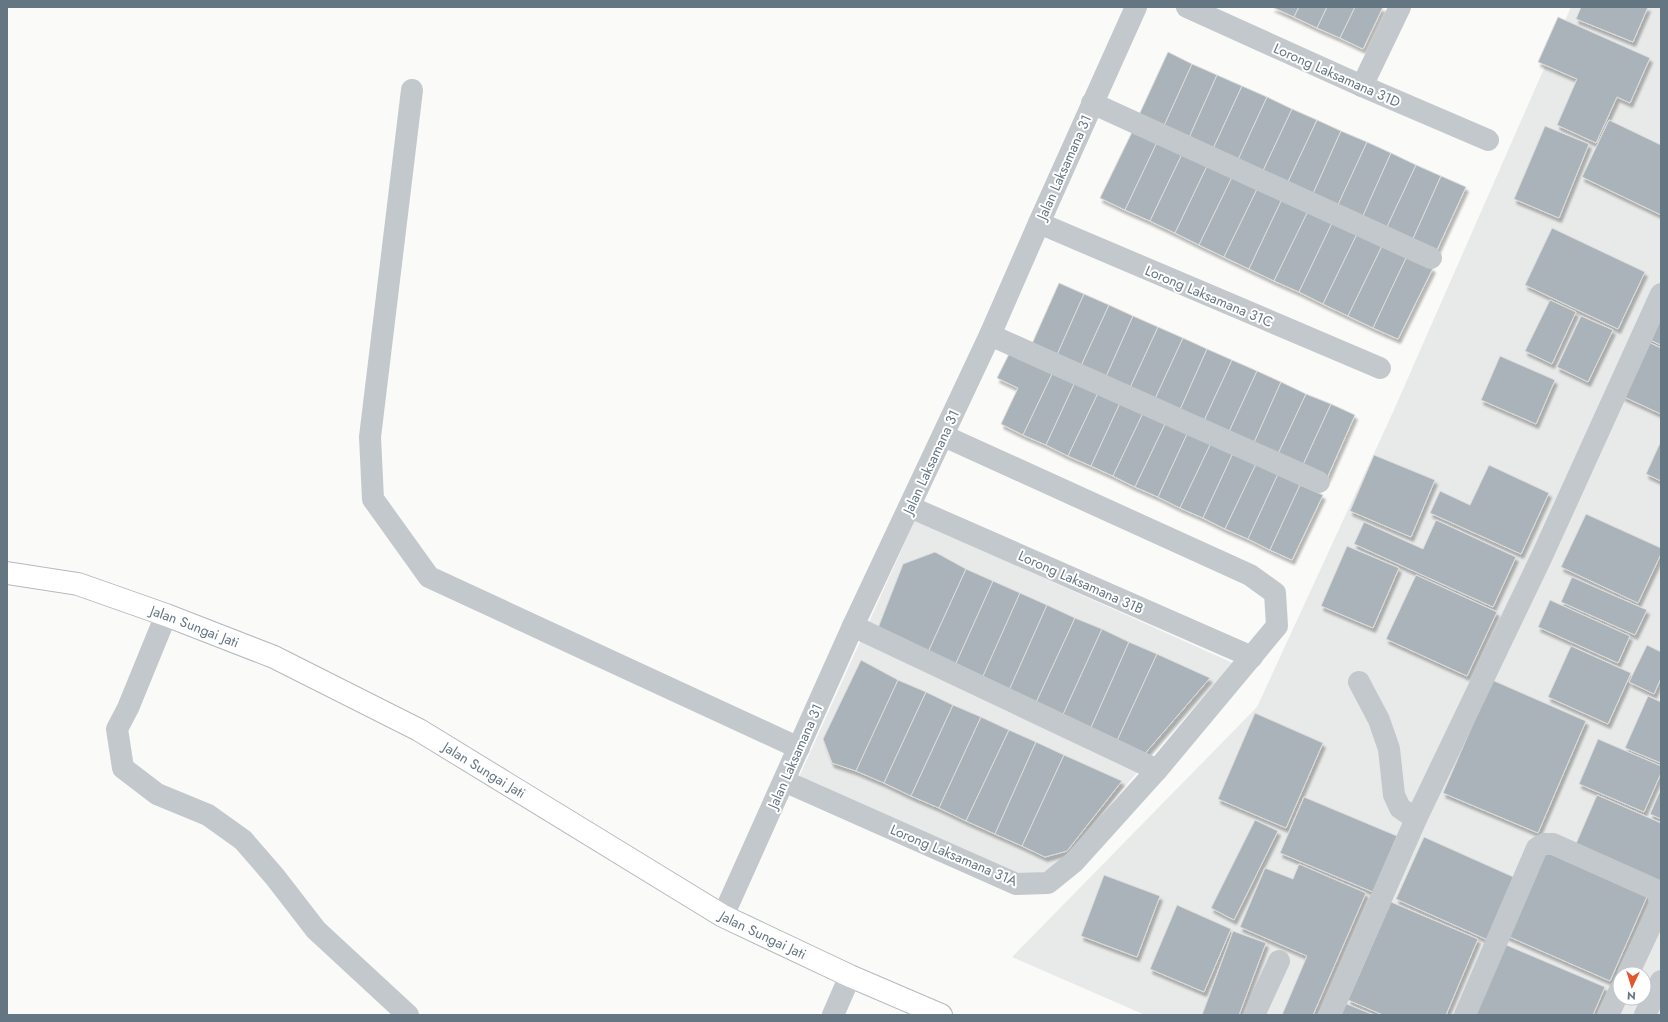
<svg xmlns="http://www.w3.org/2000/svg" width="1668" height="1022" font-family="Jost,sans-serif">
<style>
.built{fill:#e8e9e9;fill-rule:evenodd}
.building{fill:#aab3b9;stroke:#dcdcda;filter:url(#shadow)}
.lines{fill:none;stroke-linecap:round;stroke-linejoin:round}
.major-casing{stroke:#b5babe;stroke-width:24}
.minor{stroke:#c3c8cc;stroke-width:22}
.major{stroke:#fff;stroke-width:22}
.labels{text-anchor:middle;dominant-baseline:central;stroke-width:4;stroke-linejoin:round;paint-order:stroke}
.street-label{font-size:14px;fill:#657683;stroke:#fff}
</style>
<defs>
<filter id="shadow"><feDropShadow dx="2.5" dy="4.5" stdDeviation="1" flood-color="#0004"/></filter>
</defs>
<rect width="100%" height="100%" fill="#fafaf8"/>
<g class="built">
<path d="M1571 7H1661V1015H1145L1012 957 1257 707 1393 412ZM1620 974H1644V998H1620Z"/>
<polygon points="915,520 1233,663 1059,862 1044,872 1020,876 799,777"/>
</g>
<g class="building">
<polygon points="1272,7 1299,7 1294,17"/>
<polygon points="1299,7 1327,7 1317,28 1294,17"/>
<polygon points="1327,7 1355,7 1340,38 1317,28"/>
<polygon points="1355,7 1383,7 1363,49 1340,38"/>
<polygon points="1581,7 1648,7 1633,42 1576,19"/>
<polygon points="1558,17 1650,58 1630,103 1617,97 1596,143 1557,125 1577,79 1538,62"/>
<polygon points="1168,52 1192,64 1163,128 1138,117"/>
<polygon points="1192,64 1217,75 1188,140 1163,128"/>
<polygon points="1217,75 1242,86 1212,151 1188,140"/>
<polygon points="1242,86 1267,97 1237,162 1212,151"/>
<polygon points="1267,97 1292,109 1262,173 1237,162"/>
<polygon points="1292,109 1317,120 1287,184 1262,173"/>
<polygon points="1317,120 1341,131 1312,196 1287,184"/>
<polygon points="1609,120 1661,145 1661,215 1582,177"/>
<polygon points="1135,126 1159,138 1125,210 1100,198"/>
<polygon points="1545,126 1589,144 1559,218 1514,199"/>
<polygon points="1341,131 1367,142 1337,207 1312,196"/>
<polygon points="1159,138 1184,150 1150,221 1125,210"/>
<polygon points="1367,142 1391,153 1362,218 1337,207"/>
<polygon points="1184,150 1209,162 1175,233 1150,221"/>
<polygon points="1391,153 1416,165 1386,229 1362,218"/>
<polygon points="1209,162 1234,173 1199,245 1175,233"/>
<polygon points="1416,165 1441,176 1412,241 1386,229"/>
<polygon points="1234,173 1259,185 1224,257 1199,245"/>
<polygon points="1441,176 1466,187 1436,252 1412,241"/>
<polygon points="1259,185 1283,197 1249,269 1224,257"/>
<polygon points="1283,197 1309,209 1274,281 1249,269"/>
<polygon points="1309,209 1333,221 1299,292 1274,281"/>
<polygon points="1333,221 1358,232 1323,304 1299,292"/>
<polygon points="1552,228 1645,272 1618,329 1525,285"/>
<polygon points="1358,232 1383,244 1348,316 1323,304"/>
<polygon points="1383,244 1407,256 1373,328 1348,316"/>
<polygon points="1407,256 1433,268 1398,339 1373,328"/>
<polygon points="1059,283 1084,294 1056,357 1031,346"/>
<polygon points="1084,294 1109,305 1080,368 1056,357"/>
<polygon points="1550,300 1576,312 1552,364 1525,351"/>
<polygon points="1661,304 1661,345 1646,338"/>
<polygon points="1109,305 1133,316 1105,379 1080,368"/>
<polygon points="1133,316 1158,327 1129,390 1105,379"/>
<polygon points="1581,316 1613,330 1588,382 1557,367"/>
<polygon points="1158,327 1183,338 1154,401 1129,390"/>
<polygon points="1183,338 1207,349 1179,412 1154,401"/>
<polygon points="1646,341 1661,348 1661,414 1622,396"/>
<polygon points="1207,349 1232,360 1203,423 1179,412"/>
<polygon points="1011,350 1054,370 1023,435 1001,424 1018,388 997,378"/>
<polygon points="1500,356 1555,380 1536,424 1481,400"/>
<polygon points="1232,360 1257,371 1228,434 1203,423"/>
<polygon points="1054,370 1076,380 1046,445 1023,435"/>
<polygon points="1257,371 1281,382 1253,445 1228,434"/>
<polygon points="1076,380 1099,391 1068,456 1046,445"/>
<polygon points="1281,382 1306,394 1277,456 1253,445"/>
<polygon points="1099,391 1121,401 1091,466 1068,456"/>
<polygon points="1306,394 1331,404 1302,467 1277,456"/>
<polygon points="1121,401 1144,411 1113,476 1091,466"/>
<polygon points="1331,404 1355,415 1327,478 1302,467"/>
<polygon points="1144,411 1166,422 1135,487 1113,476"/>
<polygon points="1166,422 1188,432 1158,497 1135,487"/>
<polygon points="1188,432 1211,443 1180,508 1158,497"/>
<polygon points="1661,441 1661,481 1646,474"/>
<polygon points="1211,443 1233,453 1203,518 1180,508"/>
<polygon points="1233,453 1256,464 1225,529 1203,518"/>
<polygon points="1374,455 1435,480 1411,537 1350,511"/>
<polygon points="1256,464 1278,474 1248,539 1225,529"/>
<polygon points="1489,465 1549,493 1521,554 1430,513 1440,491 1470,505"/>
<polygon points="1278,474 1300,485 1270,550 1248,539"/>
<polygon points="1300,485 1323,495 1292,560 1270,550"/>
<polygon points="1586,514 1661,548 1661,554 1638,603 1561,567"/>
<polygon points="1436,520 1516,557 1493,607 1354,544 1364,522 1423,549"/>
<polygon points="1347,546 1399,568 1373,628 1321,606"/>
<polygon points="935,552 966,569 925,659 876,633 903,564"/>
<polygon points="966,569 993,581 953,670 925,659"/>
<polygon points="1416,575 1497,612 1467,676 1386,639"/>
<polygon points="1572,577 1647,610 1635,635 1561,602"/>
<polygon points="993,581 1020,593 980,683 953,670"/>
<polygon points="1020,593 1047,605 1007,695 980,683"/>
<polygon points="1550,600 1630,636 1618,663 1538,627"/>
<polygon points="1047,605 1075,618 1034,707 1007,695"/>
<polygon points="1075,618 1102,629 1061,719 1034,707"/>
<polygon points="1102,629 1129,642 1089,732 1061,719"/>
<polygon points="1129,642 1157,654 1116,743 1089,732"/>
<polygon points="1647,645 1661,652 1661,678 1654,694 1629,682"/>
<polygon points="1571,646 1631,673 1608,724 1548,697"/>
<polygon points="1157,654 1210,678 1142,757 1116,743"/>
<polygon points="861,660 898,680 856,771 832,763 823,739"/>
<polygon points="898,680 926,692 884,783 856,771"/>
<polygon points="1492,680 1586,721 1538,833 1443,793"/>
<polygon points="926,692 953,705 911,796 884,783"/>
<polygon points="1648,696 1661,702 1661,763 1625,748"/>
<polygon points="953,705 981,717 939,808 911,796"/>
<polygon points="1255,713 1323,743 1286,828 1218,799"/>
<polygon points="981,717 1009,730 966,821 939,808"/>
<polygon points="1009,730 1036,742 995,834 966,821"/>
<polygon points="1598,739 1661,766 1661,773 1644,812 1579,784"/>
<polygon points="1036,742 1064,755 1022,846 995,834"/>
<polygon points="1064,755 1122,781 1067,851 1045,857 1022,846"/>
<polygon points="1660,791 1661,792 1661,819 1650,814"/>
<polygon points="1597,795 1661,823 1661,883 1575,846"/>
<polygon points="1304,797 1397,836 1373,892 1280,853"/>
<polygon points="1255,820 1278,831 1234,920 1211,908"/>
<polygon points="1424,837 1518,879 1490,941 1396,899"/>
<polygon points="1544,847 1649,892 1610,981 1505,935"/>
<polygon points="1299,864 1366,893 1313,1015 1282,1015 1307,956 1240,927 1265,868 1293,879"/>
<polygon points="1104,875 1160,896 1137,957 1081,936"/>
<polygon points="1391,902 1478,939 1446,1015 1383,1015 1348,1000"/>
<polygon points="1177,905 1231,929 1204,992 1150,969"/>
<polygon points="1233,931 1266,943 1239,1015 1202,1015"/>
<polygon points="1504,944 1605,987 1593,1015 1473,1015"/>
<polygon points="1342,1002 1374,1015 1337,1015"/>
</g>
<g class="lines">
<defs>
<g id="major">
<path id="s1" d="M7 573 78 584 166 615 274 657 419 730 723 916 850 976 941 1015"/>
</g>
</defs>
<use href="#major" class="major-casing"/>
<g class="minor">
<polyline points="1187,7 1362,86 1488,140"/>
<polyline points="1362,86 1400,7"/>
<polyline points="412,90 370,437 373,499 429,577 799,748"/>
<polyline points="1092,103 1431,258"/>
<polyline points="1039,223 1380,368"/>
<polyline points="990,335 1319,482"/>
<polyline points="910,507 1252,657"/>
<polyline points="166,615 128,708 117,729 123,768 157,794 208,815 243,840 275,877 316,930 408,1015"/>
<polyline points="853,626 1157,770"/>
<polyline points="1359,682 1379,720 1389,749 1394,795 1400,808 1416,819"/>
<polyline points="784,781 1016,884 1048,883 1074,862 1157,770 1277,626 1275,593 1250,575 944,436"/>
<polyline points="723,916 853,626 990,335 1039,223 1136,7"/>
<polyline points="833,1015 850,976"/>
<polyline points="1254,1015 1279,961"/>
<polyline points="1330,1015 1416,819 1542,556 1661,294"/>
<polyline points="1465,1015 1537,848 1544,844 1553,844 1656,890 1659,897 1660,906 1628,974"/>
<polyline points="1608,1015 1620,990"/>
<polyline points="1645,1015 1661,981"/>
</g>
<use href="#major" class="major"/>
</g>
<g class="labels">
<g class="street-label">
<text transform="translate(1337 75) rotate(24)">Lorong Laksamana 31D</text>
<text transform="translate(1064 167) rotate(-66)">Jalan Laksamana 31</text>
<text transform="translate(1209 296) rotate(23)">Lorong Laksamana 31C</text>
<text transform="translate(931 462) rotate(-65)">Jalan Laksamana 31</text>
<text transform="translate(1081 582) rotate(24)">Lorong Laksamana 31B</text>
<text stroke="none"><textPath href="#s1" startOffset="196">Jalan Sungai Jati</textPath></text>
<text transform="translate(795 756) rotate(-66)">Jalan Laksamana 31</text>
<text stroke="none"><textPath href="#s1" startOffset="520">Jalan Sungai Jati</textPath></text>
<text transform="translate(954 855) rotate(23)">Lorong Laksamana 31A</text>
<text stroke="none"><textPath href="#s1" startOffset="844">Jalan Sungai Jati</textPath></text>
</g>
</g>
<rect width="1668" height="1022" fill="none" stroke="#657683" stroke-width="16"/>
<g transform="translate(1632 986) rotate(184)"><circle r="19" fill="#ffffff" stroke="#c1c8cd"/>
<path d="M0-3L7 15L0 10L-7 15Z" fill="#e4572e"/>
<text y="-6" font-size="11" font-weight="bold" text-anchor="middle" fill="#657683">N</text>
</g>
</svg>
